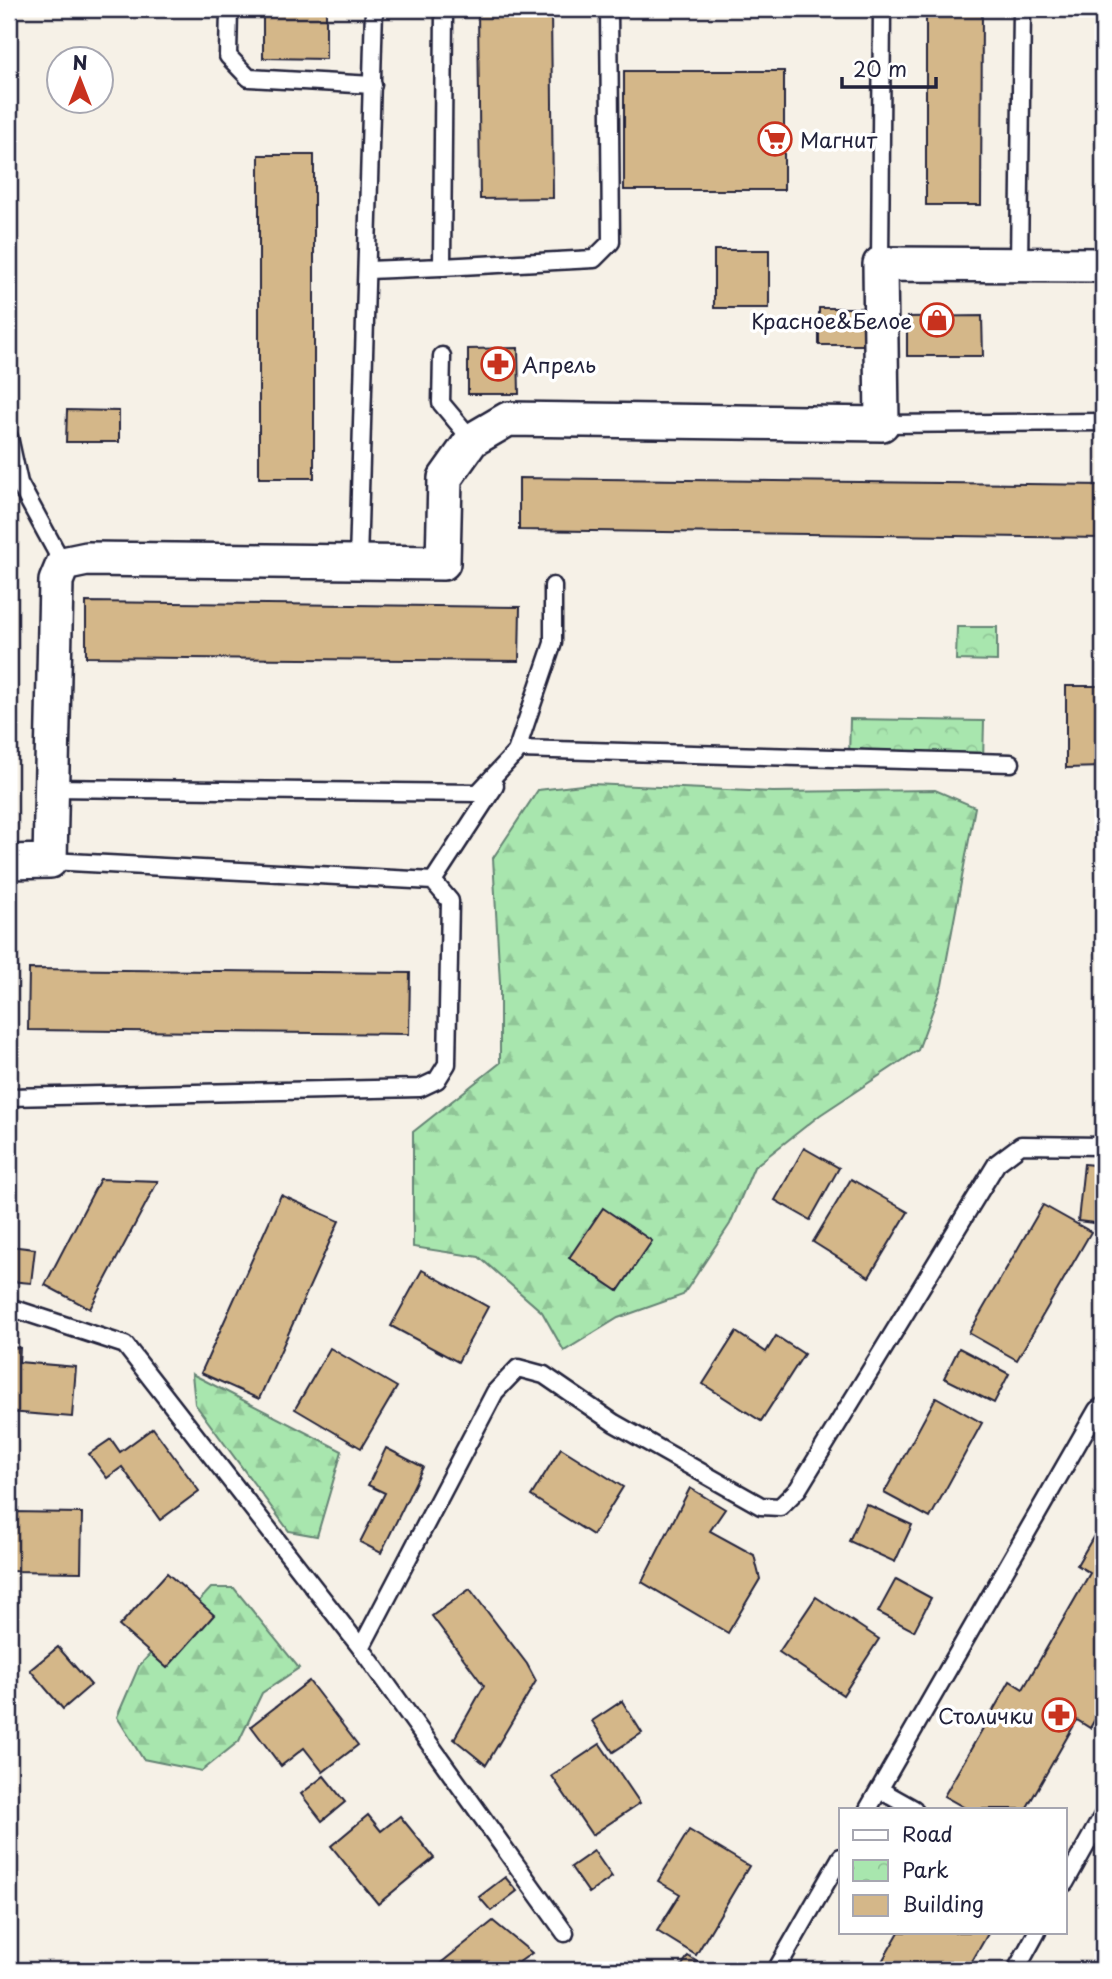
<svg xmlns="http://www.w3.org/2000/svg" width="1112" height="1979" font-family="'Playpen Sans',sans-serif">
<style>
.forest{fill:url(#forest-firs);stroke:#658474;stroke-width:2}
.park{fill:url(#park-crowns);stroke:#658474;stroke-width:2}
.building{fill:#d4b789;stroke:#22223b;stroke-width:2}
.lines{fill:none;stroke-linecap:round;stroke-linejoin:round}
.lane-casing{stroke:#22223b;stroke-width:21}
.street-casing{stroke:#22223b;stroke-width:38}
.lane{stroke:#fff;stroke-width:16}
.street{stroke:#fff;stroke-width:33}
.labels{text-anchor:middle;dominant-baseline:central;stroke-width:7;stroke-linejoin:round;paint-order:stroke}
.poi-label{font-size:21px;fill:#22223b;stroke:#fff;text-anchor:start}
</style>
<defs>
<pattern id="forest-firs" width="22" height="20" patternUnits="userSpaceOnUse" patternTransform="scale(1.75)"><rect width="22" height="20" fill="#a8e6ae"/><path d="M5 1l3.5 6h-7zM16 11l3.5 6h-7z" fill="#90c597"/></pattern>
<pattern id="park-crowns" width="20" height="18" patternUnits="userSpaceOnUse" patternTransform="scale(1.75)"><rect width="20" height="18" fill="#a8e6ae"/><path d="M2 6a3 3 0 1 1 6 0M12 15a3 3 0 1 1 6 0" fill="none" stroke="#90c597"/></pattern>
</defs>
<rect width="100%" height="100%" fill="#f6f1e7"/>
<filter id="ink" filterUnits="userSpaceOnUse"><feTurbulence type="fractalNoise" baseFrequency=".0143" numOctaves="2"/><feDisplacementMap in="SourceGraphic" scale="14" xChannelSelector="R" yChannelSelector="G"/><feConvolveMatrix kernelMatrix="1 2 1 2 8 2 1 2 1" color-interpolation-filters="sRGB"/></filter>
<g filter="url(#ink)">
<g class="forest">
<polygon points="591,784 773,792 935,790 975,807 942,985 918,1050 820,1115 754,1167 730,1224 683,1295 618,1318 564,1351 542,1312 479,1257 413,1247 413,1132 500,1063 500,983 493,858 538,790"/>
<polygon points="192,1374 342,1451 317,1536 289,1531 195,1404"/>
<polygon points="211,1588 234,1588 299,1668 262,1693 239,1741 202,1771 143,1759 117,1717 139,1666"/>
</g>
<g class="park">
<polygon points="957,627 997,627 997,661 956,660"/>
<polygon points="850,719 984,721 983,762 849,757"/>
</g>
<g class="building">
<polygon points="263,9 326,9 326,59 263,58"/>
<polygon points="478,9 551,9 553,198 480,199"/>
<polygon points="926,9 982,9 981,205 926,205"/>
<rect x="624" y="71" width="160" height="119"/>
<rect x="259" y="155" width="55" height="323"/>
<rect x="714" y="250" width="55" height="58"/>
<rect x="819" y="308" width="44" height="37"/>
<polygon points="982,316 983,356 907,356 907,317"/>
<polygon points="518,348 519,394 468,394 468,349"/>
<polygon points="67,410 119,411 119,442 66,442"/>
<polygon points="519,478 1103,485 1103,538 519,530"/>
<polygon points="86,602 520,607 519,661 86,657"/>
<polygon points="1066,686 1103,686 1103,767 1066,768"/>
<polygon points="29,969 410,973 409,1034 28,1030"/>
<polygon points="804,1148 839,1168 810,1220 775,1200"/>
<polygon points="1084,1164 1103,1166 1103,1224 1078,1221"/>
<polygon points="100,1179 158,1181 90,1309 45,1285"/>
<polygon points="851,1179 908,1212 869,1277 813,1242"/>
<polygon points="281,1195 339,1221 259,1399 201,1373"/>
<polygon points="1043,1205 1091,1232 1017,1360 969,1333"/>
<polygon points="603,1208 652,1241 618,1291 569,1258"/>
<polygon points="9,1246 35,1249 31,1283 9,1281"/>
<polygon points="422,1270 488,1307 458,1362 391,1326"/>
<polygon points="736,1332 766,1352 776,1336 804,1354 761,1421 703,1384"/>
<polygon points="9,1347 20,1348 19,1362 76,1367 72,1417 9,1412"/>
<polygon points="330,1348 397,1387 361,1448 295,1409"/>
<polygon points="959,1348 1009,1374 994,1403 944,1378"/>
<polygon points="936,1397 982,1423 930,1518 884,1493"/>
<polygon points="153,1428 199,1491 160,1520 122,1467 107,1478 89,1454 111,1439 120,1452"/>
<polygon points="386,1448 423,1467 381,1553 360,1542 385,1493 368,1485"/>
<polygon points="561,1448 623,1487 593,1535 531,1496"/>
<polygon points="690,1488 725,1509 710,1531 754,1555 760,1579 728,1633 642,1582"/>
<polygon points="866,1504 912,1525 895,1562 849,1541"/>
<polygon points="9,1512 82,1513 81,1572 9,1571"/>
<polygon points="1103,1520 1103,1705 1090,1728 1077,1720 1026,1809 967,1809 944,1796 1010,1681 1023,1689 1090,1573 1077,1565"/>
<polygon points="167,1573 214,1615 167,1668 119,1626"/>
<polygon points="896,1579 931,1598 914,1631 878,1612"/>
<polygon points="470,1589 527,1664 536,1681 486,1765 454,1739 484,1686 432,1616"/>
<polygon points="816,1597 879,1639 843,1695 779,1652"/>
<polygon points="58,1647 91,1685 63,1709 30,1670"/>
<polygon points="309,1681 358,1745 323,1772 304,1748 281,1766 251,1726"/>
<polygon points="622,1701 642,1733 613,1752 592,1721"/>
<polygon points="600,1744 640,1803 592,1835 552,1776"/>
<polygon points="324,1776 345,1802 322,1821 301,1794"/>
<polygon points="368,1815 381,1831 400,1816 434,1858 378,1904 331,1846"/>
<polygon points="689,1830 749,1866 696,1955 657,1931 680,1894 658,1881"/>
<polygon points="594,1851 612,1877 589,1893 571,1867"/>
<polygon points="505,1877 517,1891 491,1911 479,1897"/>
<polygon points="493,1921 532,1953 508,1970 432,1970"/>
<polygon points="899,1932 989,1932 967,1970 877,1970"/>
<polygon points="688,1956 710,1970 679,1970"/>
</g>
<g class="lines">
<defs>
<g id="lane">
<polyline points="229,9 228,56 249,78 373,85"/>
<polyline points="880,264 882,9"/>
<polyline points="1019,265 1022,9"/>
<polyline points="442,267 594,259 611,242 609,9"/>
<polyline points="368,270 442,267 444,9"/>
<polyline points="442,356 441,403 472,440"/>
<polyline points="882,424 1103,422"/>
<polyline points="9,437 19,483 63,564"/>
<polyline points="358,562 374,9"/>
<polyline points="515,755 553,643 553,586"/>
<polyline points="51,788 478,793 519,749 1011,763"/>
<polyline points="433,881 495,786"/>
<polyline points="9,1097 420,1088 437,1080 447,1064 450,901 433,881 50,861"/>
<polyline points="9,1307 125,1345 361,1648"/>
<polyline points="880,1790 914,1809"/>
<polyline points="868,1809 1097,1410 1103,1406"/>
<polyline points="1065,1883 1103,1815"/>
<polyline points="565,1933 361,1648 495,1392 518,1368 544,1375 614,1423 761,1506 780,1507 798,1489 997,1163 1021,1145 1103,1146"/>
<polyline points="776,1970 841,1857"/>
<polyline points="1016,1970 1037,1932"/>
</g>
<polyline id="street" points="9,862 50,861 56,581 63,564 87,559 443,563 445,478 472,440 508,419 882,424 880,264 1103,265"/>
</defs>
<use href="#lane" class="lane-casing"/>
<use href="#street" class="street-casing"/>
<use href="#lane" class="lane"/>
<use href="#street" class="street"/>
</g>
</g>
<defs>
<symbol id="supermarket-ring" viewBox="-11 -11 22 22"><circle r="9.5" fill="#fff" stroke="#c8321e" stroke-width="1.5"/><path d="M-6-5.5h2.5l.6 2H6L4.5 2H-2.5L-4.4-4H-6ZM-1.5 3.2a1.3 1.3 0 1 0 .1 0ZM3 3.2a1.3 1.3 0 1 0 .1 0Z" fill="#c8321e"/></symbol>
<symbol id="shop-ring" viewBox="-11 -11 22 22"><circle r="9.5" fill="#fff" stroke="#c8321e" stroke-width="1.5"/><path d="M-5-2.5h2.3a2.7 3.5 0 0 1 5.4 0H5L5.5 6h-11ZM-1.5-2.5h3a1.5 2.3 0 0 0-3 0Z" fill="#c8321e"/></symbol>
<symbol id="pharmacy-ring" viewBox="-11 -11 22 22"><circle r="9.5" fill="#fff" stroke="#c8321e" stroke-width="1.5"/><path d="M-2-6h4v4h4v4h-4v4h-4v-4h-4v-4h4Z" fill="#c8321e"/></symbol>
</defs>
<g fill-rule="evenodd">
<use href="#supermarket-ring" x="756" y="120" width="38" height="38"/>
<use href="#shop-ring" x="918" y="301" width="38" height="38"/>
<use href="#pharmacy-ring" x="479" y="345" width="38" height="38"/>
<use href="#pharmacy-ring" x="1040" y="1696" width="38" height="38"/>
</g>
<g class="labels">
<g class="poi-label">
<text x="800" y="139">Магнит</text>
<text x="912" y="320" text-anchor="end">Красное&amp;Белое</text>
<text x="522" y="364">Апрель</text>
<text x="1034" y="1715" text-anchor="end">Столички</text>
</g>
</g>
<rect width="1112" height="1979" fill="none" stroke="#fff" stroke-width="35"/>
<rect x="18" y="18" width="1077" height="1944" fill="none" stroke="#22223b" stroke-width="2.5" filter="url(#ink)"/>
<rect x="839" y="1808" width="228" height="126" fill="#ffffff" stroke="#a7a7b1" stroke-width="2"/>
<rect x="853" y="1830" width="35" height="10" fill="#ffffff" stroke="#a7a7b1" stroke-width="2"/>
<text x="902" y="1842" font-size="21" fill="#22223b">Road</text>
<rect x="853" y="1860" width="35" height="21" fill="url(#park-crowns)" stroke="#a7a7b1" stroke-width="2"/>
<text x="902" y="1878" font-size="21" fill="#22223b">Park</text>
<rect x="853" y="1895" width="35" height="21" fill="#d4b789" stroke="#a7a7b1" stroke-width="2"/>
<text x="902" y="1912" font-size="21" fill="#22223b">Building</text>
<g transform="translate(80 80)"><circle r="33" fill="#ffffff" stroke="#a7a7b1" stroke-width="2"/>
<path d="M0-5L12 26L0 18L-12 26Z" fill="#c8321e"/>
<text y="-10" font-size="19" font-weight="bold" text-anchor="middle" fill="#22223b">N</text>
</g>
<path d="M842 77v10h94v-10" fill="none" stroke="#22223b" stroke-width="3.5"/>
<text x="853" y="77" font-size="21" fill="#22223b" stroke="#ffffff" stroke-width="5" paint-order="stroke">20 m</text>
</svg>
